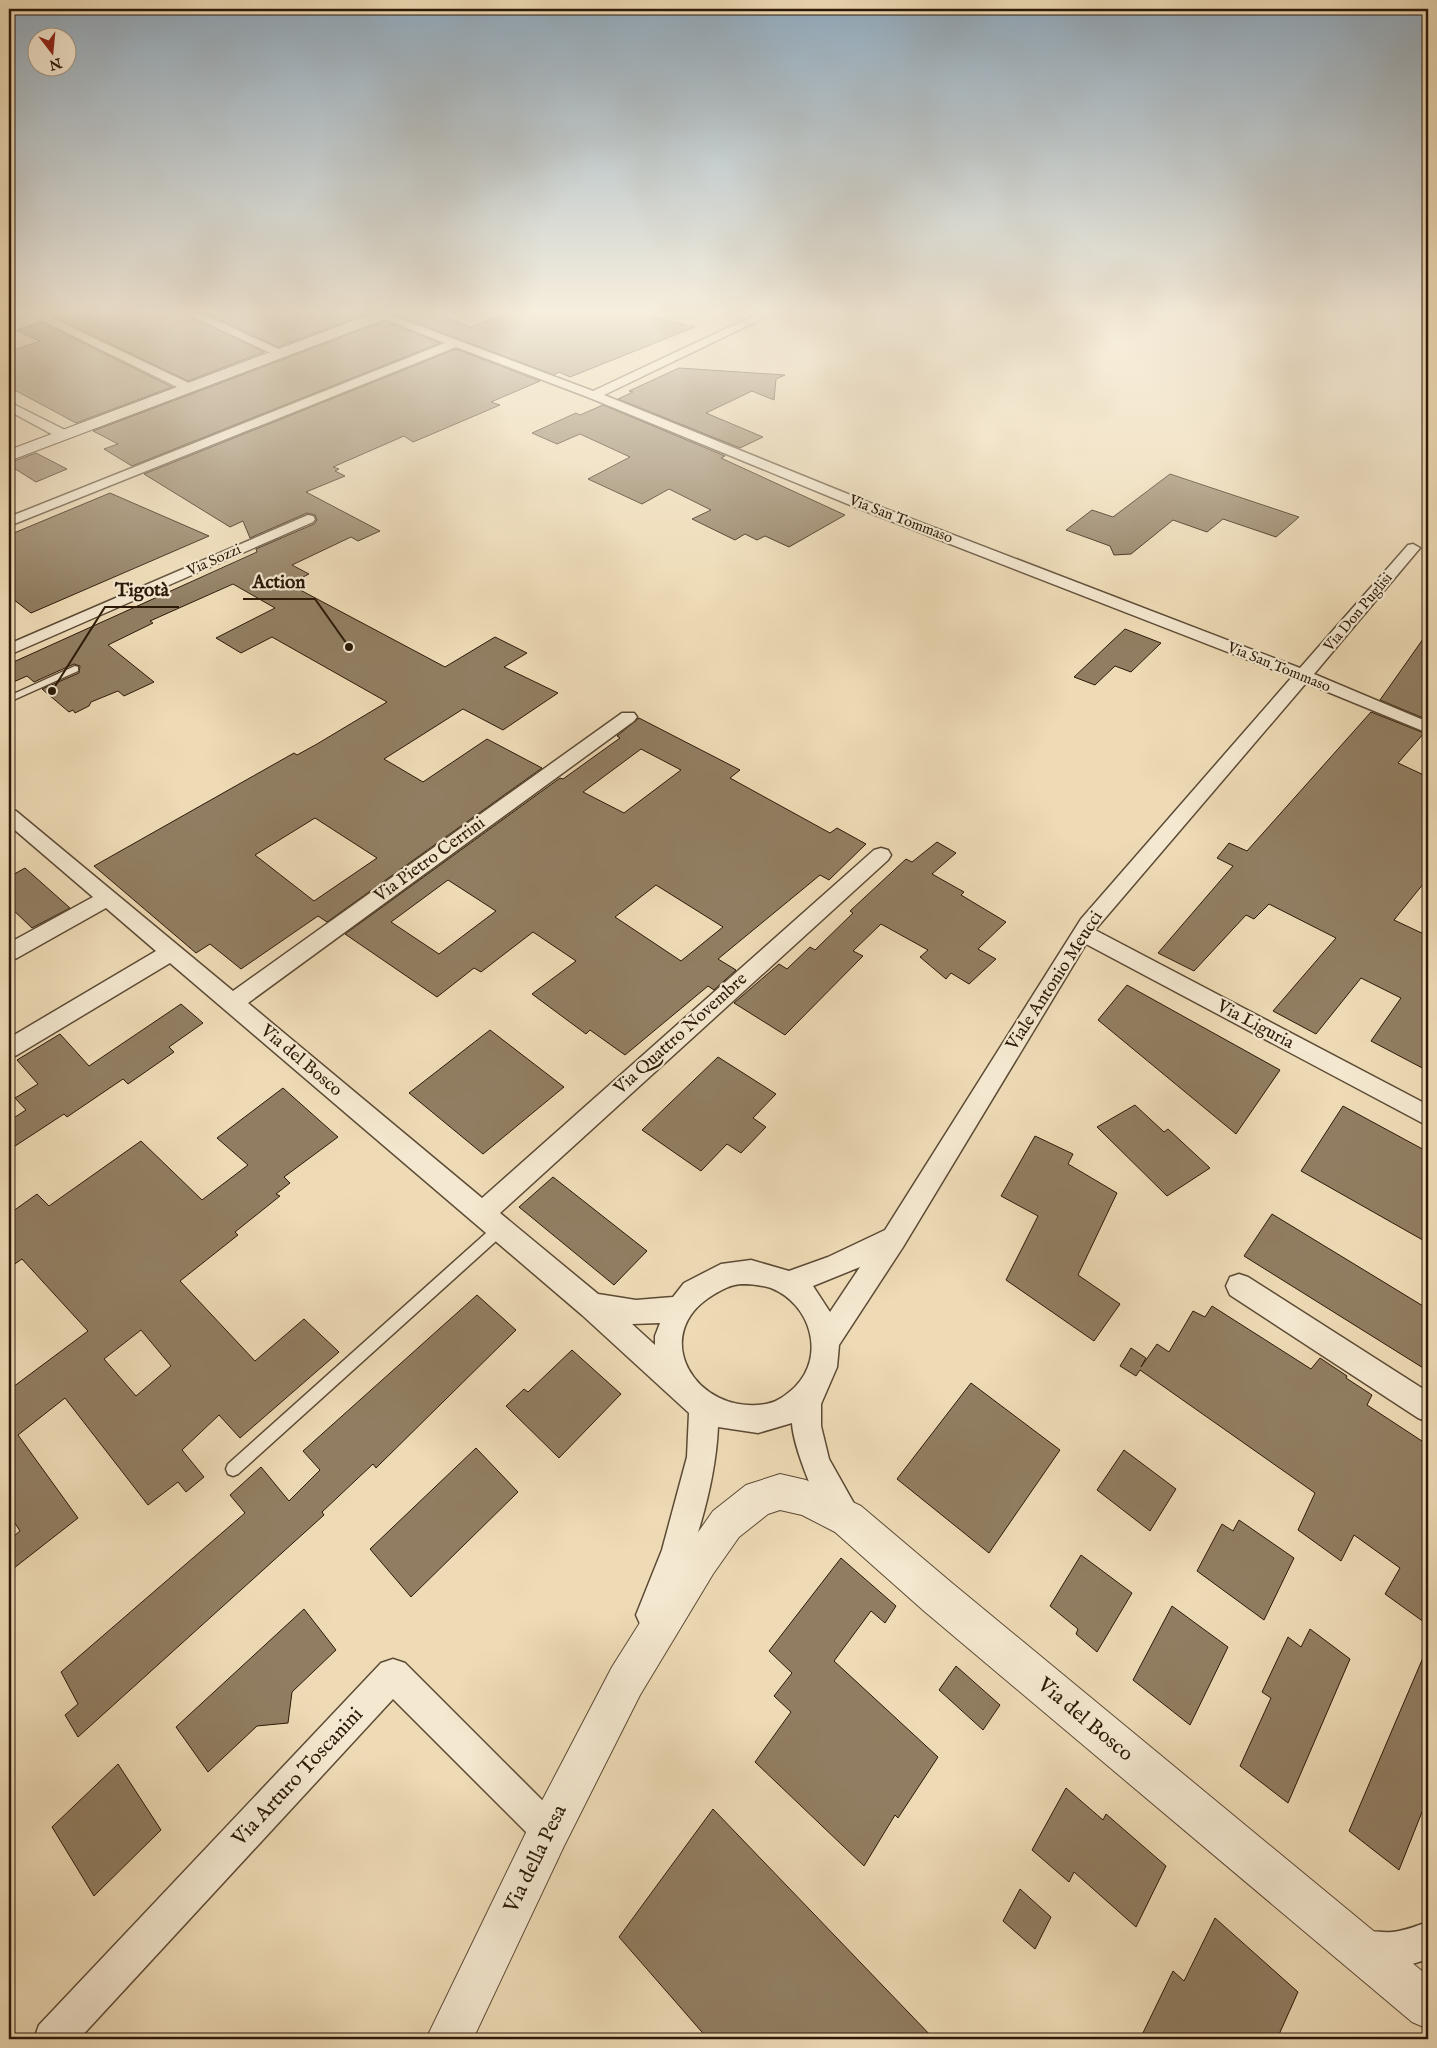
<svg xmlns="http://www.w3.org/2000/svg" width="1437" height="2048" font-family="'IM FELL English',serif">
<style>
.building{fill:#917e62;stroke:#2c1908;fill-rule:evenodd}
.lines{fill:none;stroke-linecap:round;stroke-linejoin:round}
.service-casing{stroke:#5c4a34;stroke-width:3}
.minor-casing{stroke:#5c4a34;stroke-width:3}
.tertiary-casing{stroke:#5c4a34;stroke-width:2}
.secondary-casing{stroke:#2c1908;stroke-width:2}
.service{fill:#f4e8d0;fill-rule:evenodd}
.minor{fill:#f4e8d0;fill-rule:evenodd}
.tertiary{fill:#f4e8d0;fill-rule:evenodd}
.secondary{fill:#f4e8d0;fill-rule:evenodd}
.labels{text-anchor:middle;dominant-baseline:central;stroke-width:4.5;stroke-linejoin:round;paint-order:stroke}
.far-street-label{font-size:15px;fill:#2c1908;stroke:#f4e8d0}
.street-label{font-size:18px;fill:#2c1908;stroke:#f4e8d0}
.near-street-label{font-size:21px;fill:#2c1908;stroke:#f4e8d0}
.leader{fill:none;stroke:#2c1908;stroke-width:2}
.callout-dot{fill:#2c1908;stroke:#f4e8d0;stroke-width:2}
.callout-label{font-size:19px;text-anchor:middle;font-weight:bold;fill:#2c1908;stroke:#f4e8d0;stroke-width:4.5;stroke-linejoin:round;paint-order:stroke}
</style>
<rect width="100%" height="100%" fill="#eedbb6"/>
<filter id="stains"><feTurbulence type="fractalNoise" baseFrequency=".004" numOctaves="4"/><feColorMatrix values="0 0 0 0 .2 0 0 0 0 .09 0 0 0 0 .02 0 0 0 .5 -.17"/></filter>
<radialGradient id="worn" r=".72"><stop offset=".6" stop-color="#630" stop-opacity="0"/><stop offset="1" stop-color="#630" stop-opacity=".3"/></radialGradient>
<g class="building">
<polygon points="71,313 183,313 264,352 188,381 57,318"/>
<polygon points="205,313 367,313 367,314 278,347"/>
<polygon points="397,313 433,313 471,327 505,313 637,313 695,327 570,377 559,372 554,375 396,315"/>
<polygon points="385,321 440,343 132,466 104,449 118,444 93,431"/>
<polygon points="43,323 172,387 76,423 9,387 9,352 40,341 17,331"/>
<path d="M456 349 540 381 491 402 500 405 425 437 413 442 404 436 333 467 339 469 335 471 345 476 306 492 380 531 358 541 351 537 292 565 309 574 289 584 445 667 495 637 527 653 504 667 558 693 503 730 463 709 384 759 423 782 487 739 542 768 327 922 318 916 241 969 210 944 196 953 94 866 294 753 297 755 317 744 387 702 272 637 241 653 216 638 275 608 233 584 150 621 153 623 108 645 154 682 124 696 118 691 91 702 89 706 75 713 73 710 69 712 42 689 79 673 80 666 74 664 34 682 27 676 9 684V664L257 552 256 549 314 524 317 520 315 515 307 513 250 538 243 521 230 527 144 474ZM315 818 377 858 314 901 255 855Z"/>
<polygon points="679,368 785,375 776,379 774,400 752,391 706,413 763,437 740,448 618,399 633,392 629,391"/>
<polygon points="603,405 725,456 721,458 845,515 789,547 765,536 757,540 745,534 735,540 692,519 711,510 669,489 642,504 588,479 630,457 580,434 557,444 532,433 576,413 580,415"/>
<polygon points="36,453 67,469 36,482 9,465 9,463"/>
<polygon points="1170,474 1299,517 1276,537 1223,519 1207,532 1173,520 1131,554 1114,555 1110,546 1066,530 1092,510 1113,517"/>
<polygon points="110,493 209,536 31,613 9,596 9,535"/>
<polygon points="1125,629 1161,643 1131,672 1115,666 1095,685 1074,677"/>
<polygon points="1428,632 1428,720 1380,700"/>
<polygon points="1371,712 1424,733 1398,763 1428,777 1428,878 1394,920 1428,936 1428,1071 1371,1041 1401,998 1361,978 1316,1034 1273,1011 1336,938 1269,904 1254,919 1246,915 1194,971 1158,953 1233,866 1217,858 1229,843 1247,851"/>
<path d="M639 718 740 770 730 778 830 833 837 828 866 844 829 880 820 875 718 959 736 970 714 990 708 986 625 1055 590 1030 586 1034 532 994 576 961 533 932 481 972 474 968 437 997 345 934 560 778 563 779 620 738 617 736ZM641 749 681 770 624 813 583 792ZM448 880 496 911 439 954 391 922ZM656 885 723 927 681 961 615 917Z"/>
<polygon points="937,842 956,853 932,874 964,892 961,895 1006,922 978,949 996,959 969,984 951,973 946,979 920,957 928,950 881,924 853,951 863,956 785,1035 734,1003 779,964 787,969 810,947 815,950 853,913 850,911 906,859 912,862"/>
<polygon points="25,868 70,908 32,928 9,906 9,877"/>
<polygon points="1127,985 1280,1070 1236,1134 1098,1020"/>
<polygon points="181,1004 203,1023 169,1047 174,1052 128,1084 123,1079 67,1117 64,1114 9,1150 9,1121 26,1110 15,1098 38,1084 17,1060 60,1034 89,1066"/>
<polygon points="490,1030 564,1087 483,1154 409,1093"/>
<polygon points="718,1057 776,1094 753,1118 766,1127 741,1153 727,1144 701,1171 642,1130"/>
<path d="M283 1088 338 1137 284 1177 290 1183 276 1194 280 1196 235 1232 238 1235 180 1281 255 1361 304 1319 339 1352 240 1438 219 1415 182 1450 204 1477 186 1492 178 1482 148 1505 65 1398 18 1435 78 1518 9 1572V1540L20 1531 9 1514V1390L88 1331 22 1259 9 1268V1214L37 1194 49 1206 141 1141 202 1200 248 1165 217 1138ZM141 1330 171 1366 136 1396 104 1359Z"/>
<polygon points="1135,1105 1164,1132 1168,1129 1210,1168 1167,1196 1097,1127"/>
<polygon points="1343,1106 1428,1152 1428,1243 1301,1171"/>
<polygon points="1035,1136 1073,1154 1068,1164 1117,1193 1078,1275 1120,1304 1094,1341 1006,1280 1038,1216 1001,1196"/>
<polygon points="553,1177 647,1251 614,1285 519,1207"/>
<polygon points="1272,1214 1428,1309 1428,1371 1244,1256"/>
<polygon points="477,1295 516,1330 376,1468 373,1464 322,1512 324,1515 78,1737 65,1715 78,1704 61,1672 245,1513 230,1495 261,1467 289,1501 320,1470 303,1451"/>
<polygon points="1212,1306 1311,1369 1320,1358 1347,1376 1346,1378 1372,1395 1367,1405 1428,1445 1428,1625 1385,1594 1400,1568 1354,1535 1341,1561 1298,1530 1315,1493 1140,1370 1136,1376 1120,1366 1131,1348 1146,1358 1141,1367 1157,1344 1169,1352 1193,1311 1205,1317"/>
<polygon points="572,1350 621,1394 559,1458 506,1406 524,1389 528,1392"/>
<polygon points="971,1383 1060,1450 989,1553 897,1479"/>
<polygon points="476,1448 518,1492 411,1597 370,1549"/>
<polygon points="1124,1450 1176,1489 1150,1531 1097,1490"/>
<polygon points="1239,1520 1294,1558 1264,1620 1197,1571 1222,1524 1233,1531"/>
<polygon points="1081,1555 1132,1593 1097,1652 1076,1634 1078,1629 1050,1606"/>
<polygon points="841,1558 896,1606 885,1623 871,1611 834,1661 938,1757 898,1818 895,1815 864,1866 755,1762 791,1712 774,1696 792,1673 769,1651"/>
<polygon points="1172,1606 1228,1647 1190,1725 1133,1680"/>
<polygon points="304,1609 336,1650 292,1692 288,1723 257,1726 208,1772 176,1727"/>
<polygon points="1310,1629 1350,1659 1288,1803 1240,1766 1271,1698 1262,1692 1288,1637 1301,1647"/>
<polygon points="1428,1646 1428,1797 1399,1870 1349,1831"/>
<polygon points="956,1666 1000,1705 983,1730 939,1690"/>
<polygon points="118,1764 161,1830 94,1896 52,1827"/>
<polygon points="1066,1788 1103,1820 1106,1814 1166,1866 1136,1927 1074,1872 1069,1882 1032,1850"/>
<polygon points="713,1809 934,2039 708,2039 619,1937"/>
<polygon points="1020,1889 1051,1917 1035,1949 1003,1921"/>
<polygon points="1215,1918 1298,1992 1277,2039 1140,2039 1173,1971 1184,1981"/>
</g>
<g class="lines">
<defs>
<g id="service">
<polygon points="75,666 78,667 78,671 9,702 9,696"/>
<polygon points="500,1223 505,1225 506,1229 505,1233 238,1474 233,1476 228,1474 226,1469 228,1464 495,1225"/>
</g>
<g id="minor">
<polygon points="185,313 200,313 287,353 285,356 277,356"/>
<path d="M369 313H385L593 391 759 313H774L604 395 865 501 1300 668 1408 545 1413 544 1420 548 1314 674 1428 722V733L1306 683 1095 930 1428 1105V1126L1086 944 903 1247 839 1345 837 1367 821 1404V1426L829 1459 861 1516 857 1527 846 1531C843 1530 838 1529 835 1527 818 1512 793 1446 792 1423L758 1433 718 1427C715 1494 689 1565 663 1626L652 1631 641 1626 636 1615 662 1550 687 1457 689 1413 582 1315 170 963 17 1055 9 1058V1038L156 951 106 908 17 958 9 961V943L93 897 9 825V809L16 811 233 991 622 713H634L637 717 634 721 248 1003 482 1198 874 850 881 848 888 850 891 855 888 860 500 1213 598 1294 636 1300 673 1297 684 1283 721 1264 751 1260 789 1271 828 1257 885 1230 1081 919 1292 677 855 507 590 398 456 347 9 526V517L445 343ZM860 1267 830 1312 813 1286ZM741 1284C751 1284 761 1285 771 1288 811 1304 826 1356 795 1387 786 1395 778 1402 766 1404 696 1416 647 1335 713 1295 723 1289 730 1285 741 1284ZM660 1323 655 1336V1345L632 1324Z"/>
<polygon points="43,314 193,385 195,388 193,391 185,391 39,319 37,317"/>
<polygon points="9,402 69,432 71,435 64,439 59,438 9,411"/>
<polygon points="308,515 313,516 315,519 313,522 9,655 9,644"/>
<polygon points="1239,1274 1248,1277 1428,1392 1428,1422 1418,1418 1230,1295 1226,1286 1230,1277"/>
<polygon points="393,1659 405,1663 561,1819 567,1831 561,1843 549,1849 537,1843 393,1699 79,2039 34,2039 39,2025 381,1663"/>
<path d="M1428 1922V1959C1402 1968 1382 1972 1356 1961L1350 1948 1356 1935C1371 1929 1377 1933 1392 1932 1404 1931 1416 1926 1428 1922Z"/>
</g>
<polygon id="tertiary" points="780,1474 806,1480 861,1506 952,1583 1428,1976 1428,2029 1412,2022 924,1611 835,1532 802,1515 780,1510 768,1514 739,1537 713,1574 640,1695 564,1846 473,2039 426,2039 534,1816 612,1667 687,1548 713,1511 746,1485"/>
<g id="secondary">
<polygon points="39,313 60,313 58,316 9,332 9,323"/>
<polygon points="374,313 395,313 393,316 9,461 9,450"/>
</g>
</defs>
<use href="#service" class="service-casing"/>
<use href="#minor" class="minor-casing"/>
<use href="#tertiary" class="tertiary-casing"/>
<use href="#secondary" class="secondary-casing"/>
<use href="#service" class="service"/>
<use href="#minor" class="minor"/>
<use href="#tertiary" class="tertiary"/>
<use href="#secondary" class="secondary"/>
</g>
<linearGradient id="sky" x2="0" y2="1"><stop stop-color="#90a9bc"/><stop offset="0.52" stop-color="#f7efde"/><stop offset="1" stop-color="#f7efde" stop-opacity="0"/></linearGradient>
<rect width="1437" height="600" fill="url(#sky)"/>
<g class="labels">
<g class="far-street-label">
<text transform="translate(901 519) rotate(21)">Via San Tommaso</text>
<text transform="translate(214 560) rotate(-24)">Via Sozzi</text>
<text transform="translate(1358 612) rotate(-50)">Via Don Puglisi</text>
<text transform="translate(1279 667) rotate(22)">Via San Tommaso</text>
</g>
<g class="street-label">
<text transform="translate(430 860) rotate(-36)">Via Pietro Cerrini</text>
<text transform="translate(1055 981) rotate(-57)">Viale Antonio Meucci</text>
<text transform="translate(1255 1025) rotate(28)">Via Liguria</text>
<text transform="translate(681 1034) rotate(-42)">Via Quattro Novembre</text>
<text transform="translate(301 1061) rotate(40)">Via del Bosco</text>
</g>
<g class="near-street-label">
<text transform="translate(1085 1720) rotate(40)">Via del Bosco</text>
<text transform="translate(298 1777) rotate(-47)">Via Arturo Toscanini</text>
<text transform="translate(536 1859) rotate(-64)">Via della Pesa</text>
</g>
</g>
<path class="leader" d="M349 647L315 599H243M52 691L105 607H179"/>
<g class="callout-dot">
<circle cx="349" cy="647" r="5"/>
<circle cx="52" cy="691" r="5"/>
</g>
<g class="callout-label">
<text x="279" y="588">Action</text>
<text x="142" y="596">Tigotà</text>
</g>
<rect width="1437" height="2048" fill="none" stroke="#eedbb6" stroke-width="30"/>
<rect x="10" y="10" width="1417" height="2028" fill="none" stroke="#2c1908" stroke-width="2.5"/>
<rect x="15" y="15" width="1407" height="2018" fill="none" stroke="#2c1908"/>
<g transform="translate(52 52) rotate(164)"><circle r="24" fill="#f4e8d0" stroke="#a49580"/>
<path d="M0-4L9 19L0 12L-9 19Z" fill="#8f2418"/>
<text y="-8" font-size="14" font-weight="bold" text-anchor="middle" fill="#2c1908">N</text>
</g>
<rect width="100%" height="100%" filter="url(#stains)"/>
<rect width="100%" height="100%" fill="url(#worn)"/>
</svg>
